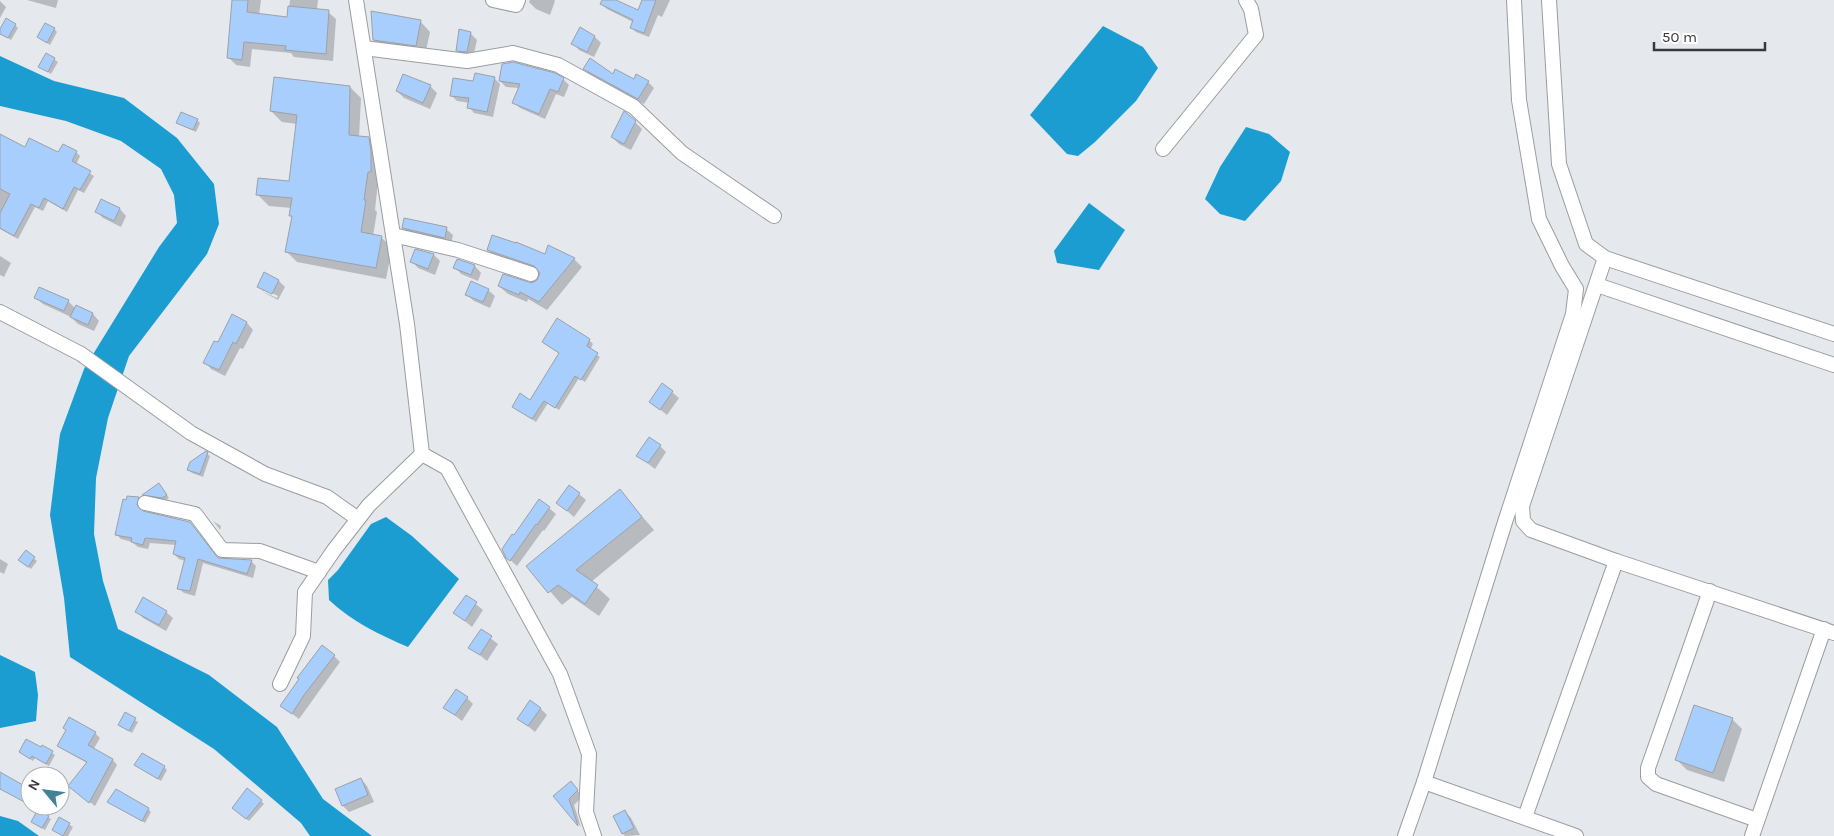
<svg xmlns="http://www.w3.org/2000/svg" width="1834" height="836" font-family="Karla,sans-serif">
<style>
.water{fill:#1b9dd2}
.shadow{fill:#0003;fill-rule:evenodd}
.building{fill:#a8cefd;stroke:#9da1a6}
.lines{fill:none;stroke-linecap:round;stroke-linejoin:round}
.street-casing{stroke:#999da2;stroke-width:16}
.street{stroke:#fff;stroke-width:14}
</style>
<rect width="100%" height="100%" fill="#e5e9ee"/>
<g class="water">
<polygon points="1103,26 1143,47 1158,68 1136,101 1095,142 1078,156 1067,154 1030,115"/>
<polygon points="0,56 54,81 124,98 177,138 214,184 219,224 207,254 129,356 108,418 96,478 94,534 103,581 118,629 209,675 277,727 323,799 372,836 310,836 301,823 214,749 70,657 64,598 50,515 60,434 84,369 159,247 177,223 174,195 161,169 121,141 66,121 0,106"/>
<polygon points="1246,127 1269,134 1290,152 1281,181 1245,221 1220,214 1205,199 1220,167"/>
<polygon points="1089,203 1125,230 1099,270 1057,263 1054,251"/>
<path d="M386 517 412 536 459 579 408 647C380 635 351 621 329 600L328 580 338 570 371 524Z"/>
<polygon points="0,655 35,672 38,695 36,721 0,728"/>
<polygon points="0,816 18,821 39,836 0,836"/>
</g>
<g class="shadow">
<polygon points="27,0 58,0 56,8"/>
<polygon points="234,0 261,0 259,15 288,19 290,0 318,0 317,10 328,12 336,19 333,61 294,57 291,53 252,49 250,67 236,65 228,57"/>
<polygon points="530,0 554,0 555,1 550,15 536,9 529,2"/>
<polygon points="603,0 613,0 638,12 643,0 670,0 662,17 658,15 649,37 636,32 631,27 633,22 607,9 601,4"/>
<polygon points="0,1 6,7 0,18"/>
<polygon points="420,21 430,32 425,55 384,50 374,40"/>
<polygon points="15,25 18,28 11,40 0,33"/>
<polygon points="54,29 57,32 50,45 39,37"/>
<polygon points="460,31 471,34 477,40 473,58 464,57 458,50"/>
<polygon points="595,37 601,43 594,57 579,50 573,43"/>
<polygon points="46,54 58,62 51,74 40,67"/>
<polygon points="585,69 648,82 654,88 644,104 590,74"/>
<polygon points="494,78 500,84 493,117 474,113 469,107 470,103 457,101 451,95 474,82"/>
<polygon points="563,79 569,85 564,97 556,94 545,119 520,108 514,102 520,88 506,87 500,81"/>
<polygon points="430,86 437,93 430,109 404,98 397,91"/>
<polygon points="350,87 361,98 359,137 368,138 379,149 378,182 375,210 377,212 373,236 381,237 392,248 386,279 297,262 286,251 293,218 290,215 292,208 269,206 258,195 290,183 297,124 282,122 271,111"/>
<polygon points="197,120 200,123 196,132 178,123"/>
<polygon points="635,122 642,129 631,150 619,144 612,137"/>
<polygon points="0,139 25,149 59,154 76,152 80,156 76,165 94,176 84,193 78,190 67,212 48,201 43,211 35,207 18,239 0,229"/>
<polygon points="102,201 120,209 126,216 121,227 103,218 97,212"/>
<polygon points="403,228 446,229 453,235 451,244 410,234"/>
<polygon points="488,250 574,259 582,267 547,310 528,299 527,302 508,294 499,286 532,284 538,281 541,273 496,258"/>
<polygon points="416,251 434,255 440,261 435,275 418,268 412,261"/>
<polygon points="0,256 11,263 4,277 0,275"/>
<polygon points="458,260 475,266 481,273 478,281 461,274 455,267"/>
<path d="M279 281 285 287 278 300 265 293 259 286ZM264 289 278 296 277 298 264 292Z"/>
<polygon points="488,290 495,296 490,308 474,301 467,295"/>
<polygon points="36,298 68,301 76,309 76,307 93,314 99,321 94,331 78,324 71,317 43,304"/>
<polygon points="232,316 247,323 253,330 243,349 240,348 225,376 211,369 205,362 218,344"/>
<polygon points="589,340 593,344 590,350 600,357 585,382 579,378 559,410 548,403 536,422 514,407 531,401 560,354 543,342"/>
<polygon points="672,392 679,398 667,415 651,402"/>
<polygon points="660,446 666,452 655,469 638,456"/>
<polygon points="207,454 210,456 203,477 192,473 189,470"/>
<polygon points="162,488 169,498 166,500 146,497 144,495"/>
<polygon points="620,491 654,530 591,582 610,599 599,616 572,597 562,605 528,566"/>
<polygon points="579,494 586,500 574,517 558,503"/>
<polygon points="138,498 143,504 141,512 218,559 251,561 256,566 253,578 203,563 195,596 184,593 178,588 185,561 179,559 174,554 176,545 150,543 148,549 138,547 132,542 121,539 116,534"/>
<polygon points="549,508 556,514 544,531 543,530 517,566 507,557 514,537"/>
<polygon points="213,521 221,526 220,530 218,527"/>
<polygon points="26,552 37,561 31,569 23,563"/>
<polygon points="0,559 8,564 4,574 0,572"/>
<polygon points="466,596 483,610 472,627 455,613"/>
<polygon points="136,611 166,612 173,618 166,631 143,618"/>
<polygon points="481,631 498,644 487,661 470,647"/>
<polygon points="334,656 340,662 299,719 282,706"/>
<polygon points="467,698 473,704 462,721 445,708"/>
<polygon points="540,708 547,715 535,732 519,719"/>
<polygon points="125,714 138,722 132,733 119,725"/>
<polygon points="1732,719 1742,729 1724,782 1687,770 1677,760"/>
<polygon points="95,733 100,738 93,750 113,760 117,765 95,806 74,790 87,763 64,750 59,746"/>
<polygon points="43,747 55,755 49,766 35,758 33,761 21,752 41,749"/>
<polygon points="135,765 164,767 167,770 161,781"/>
<polygon points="361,779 367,786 374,802 349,812 343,806"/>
<polygon points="576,788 582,797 574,805 581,827 555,797"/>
<polygon points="261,801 264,804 249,821 236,811"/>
<polygon points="112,804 148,809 151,812 145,823"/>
<polygon points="625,811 631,818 640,835 625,836 623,834"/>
<polygon points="48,817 51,819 45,830 32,822"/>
<polygon points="60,819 73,827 68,836 63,836 54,830"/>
</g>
<g class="building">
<polygon points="232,0 248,0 247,12 287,17 288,6 329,10 326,54 285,50 286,46 244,42 242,60 227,58"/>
<polygon points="602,0 616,0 638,10 642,0 656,0 644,33 630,28 633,20 600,4"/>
<polygon points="371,11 421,20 416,46 373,40"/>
<polygon points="6,18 16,24 8,38 0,34 0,29"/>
<polygon points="45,23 55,28 47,43 37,37"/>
<polygon points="580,27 595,36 587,52 571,44"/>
<polygon points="459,29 471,32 467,52 456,51"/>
<polygon points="46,53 55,58 48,72 38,67"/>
<polygon points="590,58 613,74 615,69 634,79 636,74 649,81 638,99 583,69"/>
<polygon points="513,62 555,73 564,78 558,92 550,89 539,114 512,103 520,84 499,81 502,64"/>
<polygon points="475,73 495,77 487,112 467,108 469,98 450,96 453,78 473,81"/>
<polygon points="403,74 431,85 423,103 396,91"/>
<polygon points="274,77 350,86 349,135 369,137 371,152 371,172 368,172 364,200 366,200 361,232 382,236 376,268 285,252 292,216 289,216 292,198 256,195 258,178 289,181 297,115 270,111"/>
<polygon points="624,111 636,121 624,144 611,137"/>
<polygon points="181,112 198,119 193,130 176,123"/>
<polygon points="0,134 25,147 29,138 58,152 63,144 77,151 72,161 91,171 80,190 74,187 63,209 44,198 39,208 31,204 14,236 0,228 0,213 10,194 0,189"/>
<polygon points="101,199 120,208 114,221 95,212"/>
<polygon points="404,218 447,227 445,238 402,228"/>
<polygon points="492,235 516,243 516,242 545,254 548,245 575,258 539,302 520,292 519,295 498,286 503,274 532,283 537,280 540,273 534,266 487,250"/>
<polygon points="415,249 434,254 428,269 410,262"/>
<polygon points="457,259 475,265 471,275 453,268"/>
<polygon points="264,272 279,280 272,294 257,287"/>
<polygon points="471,281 489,289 483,302 465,295"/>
<polygon points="39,287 69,300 64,311 34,298"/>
<polygon points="76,305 93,313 88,325 70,317"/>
<polygon points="232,314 247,322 236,344 233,342 219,370 203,363 214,341 218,342"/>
<polygon points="557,318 590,339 587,346 598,353 581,380 575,376 555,408 544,401 532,419 512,407 520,393 530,400 559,353 542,342"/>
<polygon points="662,383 673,391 660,410 649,402"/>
<polygon points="649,437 661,445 648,463 636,456"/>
<polygon points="206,451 208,452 200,474 187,470 190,462"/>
<polygon points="159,483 167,495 162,498 142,495"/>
<polygon points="569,485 580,493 567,511 556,503"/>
<polygon points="620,489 642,517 576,570 598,585 585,604 558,585 548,593 526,566"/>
<polygon points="127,496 139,497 137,505 143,511 190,522 218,558 252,560 247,574 198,559 190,591 177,589 185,558 173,554 176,541 145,538 143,545 131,542 132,538 115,535 123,499 126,500"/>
<polygon points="539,499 550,507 537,525 536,524 510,561 506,558 502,549 512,534 514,535"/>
<polygon points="26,550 35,557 28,567 18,560"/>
<polygon points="466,595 477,602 465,621 453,613"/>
<polygon points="143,597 167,611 159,625 135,612"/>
<polygon points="481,629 492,636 480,655 468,648"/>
<polygon points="322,645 335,655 304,695 292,714 280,706 299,679 297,678"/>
<polygon points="456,689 468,697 455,715 443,708"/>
<polygon points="530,700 541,708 528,726 517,719"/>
<polygon points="1694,705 1733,718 1713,773 1675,760"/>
<polygon points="125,712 136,718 129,731 118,725"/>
<polygon points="69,717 96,732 88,745 113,759 89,803 68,786 87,762 57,746 66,730 63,728"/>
<polygon points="26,739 41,747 42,745 53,751 46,764 32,756 30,759 19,752"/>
<polygon points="142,753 165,766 158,779 134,765"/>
<polygon points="0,772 30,789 30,805 0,789"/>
<polygon points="361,778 368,795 342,806 335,789"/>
<polygon points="571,781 578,790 569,799 578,826 553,796"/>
<polygon points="247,788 262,800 246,819 232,808"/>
<polygon points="116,789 149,808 142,821 107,802"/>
<polygon points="38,809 49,816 42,828 31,822"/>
<polygon points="625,810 634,828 622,834 613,816"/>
<polygon points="59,817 70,823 63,836 52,830"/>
</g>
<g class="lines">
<defs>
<g id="street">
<polyline points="356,0 407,324 422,454 447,468 560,674 589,754 586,812 594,836"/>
<polyline points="493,0 516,5 518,0"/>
<polyline points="1549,0 1559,164 1586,244 1605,258 1834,334"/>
<polyline points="364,48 467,61 513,53 558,65 634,107 682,153 774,216"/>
<polyline points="1163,149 1256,35 1251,9 1246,0"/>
<polyline points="393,235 458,250 531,274"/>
<polyline points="1605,258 1522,506 1523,521 1531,530 1616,561 1834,633"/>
<polyline points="1597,285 1834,365"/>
<polyline points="0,312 81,354 191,433 265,474 327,497 358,519"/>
<polyline points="145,503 195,514 222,550 260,551 319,572"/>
<polyline points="1710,591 1648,768 1648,777 1656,784 1757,820"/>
<polyline points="280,684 303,636 305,592 334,550 369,505 422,454"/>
<polyline points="1424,782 1576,836"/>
<polyline points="1525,817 1616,561"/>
<polyline points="1405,836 1424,782 1505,522 1573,314 1576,289 1562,266 1539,219 1519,100 1514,0"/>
<polyline points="1752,836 1824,629"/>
</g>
</defs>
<use href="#street" class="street-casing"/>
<use href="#street" class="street"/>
</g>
<g transform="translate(45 791) rotate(299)"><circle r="24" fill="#ffffff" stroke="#afb0b1"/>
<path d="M0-4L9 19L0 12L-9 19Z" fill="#428196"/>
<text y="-8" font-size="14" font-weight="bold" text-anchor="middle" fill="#38393c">N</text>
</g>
<path d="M1654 42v8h111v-8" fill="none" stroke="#38393c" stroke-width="2.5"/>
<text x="1662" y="42" font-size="15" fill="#38393c" stroke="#ffffff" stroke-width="4" paint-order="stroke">50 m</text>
</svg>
